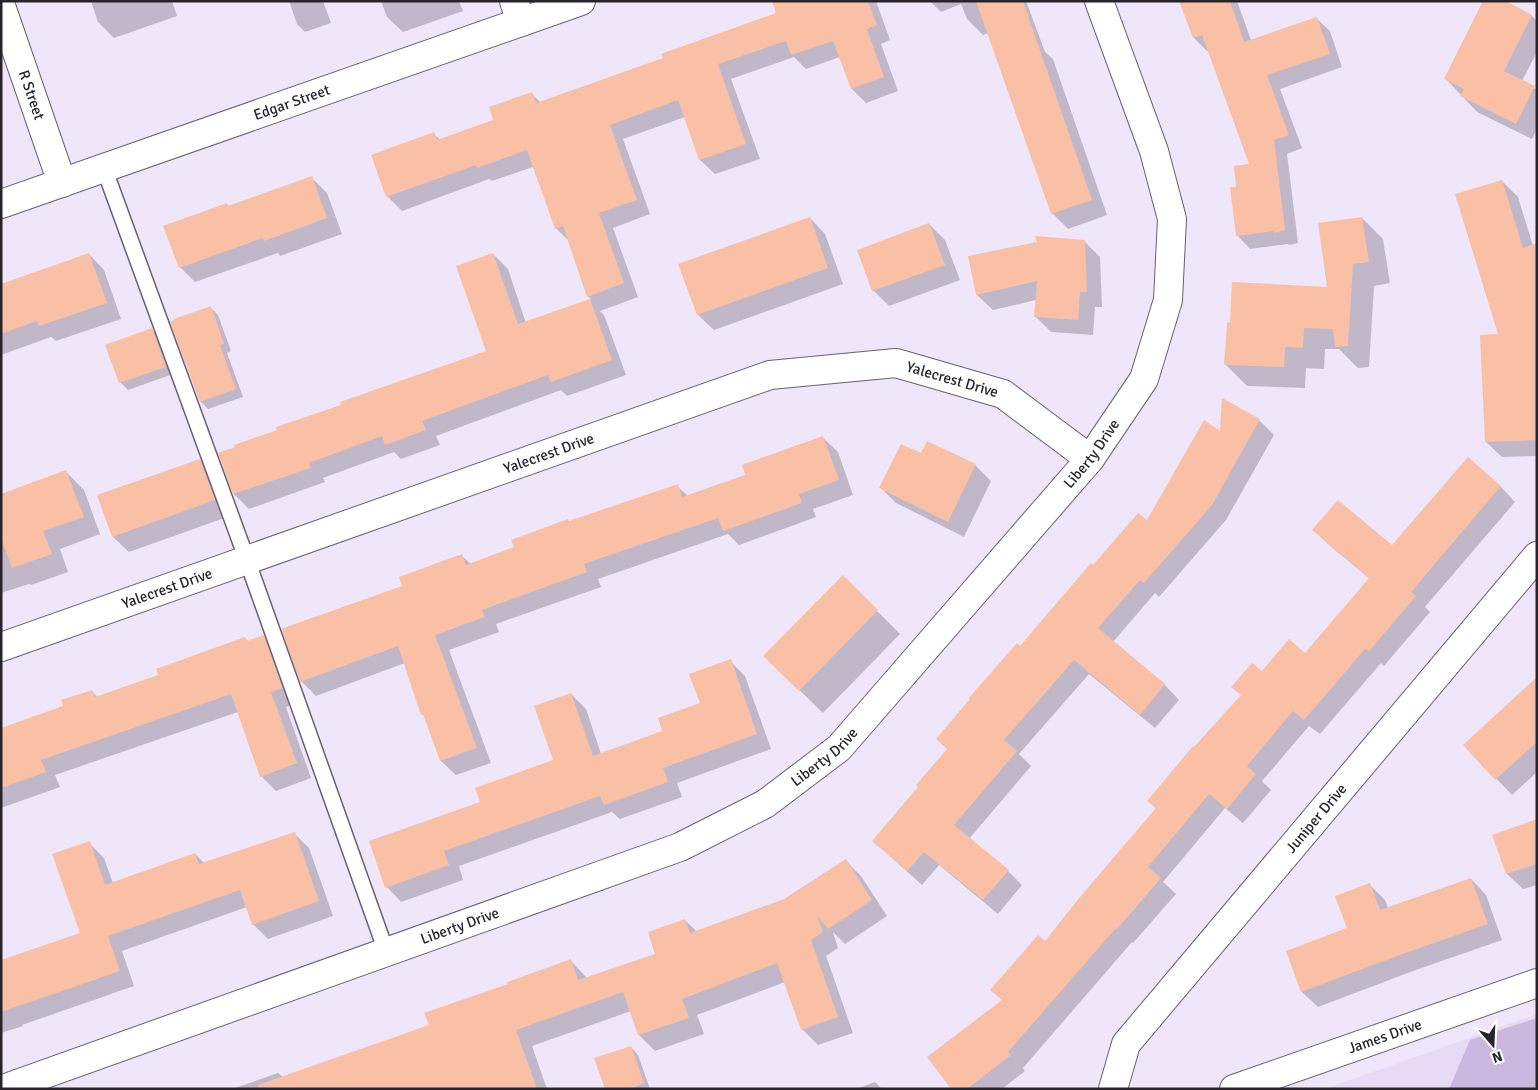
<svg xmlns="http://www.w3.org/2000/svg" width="1538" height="1090" font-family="Signika,sans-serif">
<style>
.built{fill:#e7daf4}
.green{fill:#cbb8df}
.shadow{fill:#0003}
.building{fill:#f9c0a6}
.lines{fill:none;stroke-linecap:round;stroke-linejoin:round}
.lane-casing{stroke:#696171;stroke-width:18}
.street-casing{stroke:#696171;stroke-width:30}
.secondary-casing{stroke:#696171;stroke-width:30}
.lane{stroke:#fff;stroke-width:15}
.street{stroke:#fff;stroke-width:28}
.secondary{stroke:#fff;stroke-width:28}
.labels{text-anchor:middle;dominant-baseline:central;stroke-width:5;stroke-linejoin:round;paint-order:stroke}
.street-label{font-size:15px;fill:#27242b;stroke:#fff}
</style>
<rect width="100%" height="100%" fill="#f0e6fa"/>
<polygon class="built" points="1537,1014 1537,1089 1325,1089"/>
<polygon class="green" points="1537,1018 1537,1089 1449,1089 1470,1040"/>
<g class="shadow">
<polygon points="91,1 172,1 177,16 114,38 98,22"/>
<polygon points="289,1 323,1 331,23 305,32 297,24"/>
<polygon points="381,1 459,1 463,11 403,32 387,17"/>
<polygon points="787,1 876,1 890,40 881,44 898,91 866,103 852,89 840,57 806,69 794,57 731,79 760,159 715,174 700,160 685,117 623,139 650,214 613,228 638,297 600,311 604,315 626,375 567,396 561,390 436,436 440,445 401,459 394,452 323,478 325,482 249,509 234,494 220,454 343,405 488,351 493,254 508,269 526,323 591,299 588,296 569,241 556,228 533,167 492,181 489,179 402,211 387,196 434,134 440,140 495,121 531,93 541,103 664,59 778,14"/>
<polygon points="930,1 1026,1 1045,52 1053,59 1107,215 1068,229 1052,213 988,33 983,35 967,19 961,4 941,12"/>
<polygon points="1181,1 1237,1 1251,40 1316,18 1330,31 1342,67 1280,89 1302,148 1287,154 1298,243 1289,245 1288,244 1250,249 1237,235 1238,188 1251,165 1209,50 1207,51 1194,38"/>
<polygon points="1503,1 1532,16 1537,21 1537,52 1522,81 1537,90 1537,129 1532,139 1477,112 1446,79"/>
<polygon points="311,177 327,193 342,234 280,256 278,253 195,282 180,267 226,204 229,207"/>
<polygon points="1502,181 1518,197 1533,246 1537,245 1537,456 1502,457 1486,442 1500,335"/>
<polygon points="810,218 825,234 843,284 714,330 698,315 680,265"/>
<polygon points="1362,218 1383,239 1390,283 1374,286 1369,367 1358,368 1339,349 1325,349 1324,369 1306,368 1305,388 1247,386 1225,364 1328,288"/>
<polygon points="929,224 945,240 960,280 889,306 873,290"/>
<polygon points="1084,241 1100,257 1102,307 1095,307 1093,335 1051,332 1035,316 1036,300 993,310 977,295"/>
<polygon points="89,254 104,270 121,319 56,341 51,337 1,355 1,285"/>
<polygon points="210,307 218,315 231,351 227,353 243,397 208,409 201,402 172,323"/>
<polygon points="152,330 160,337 173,374 128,390 120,382"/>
<polygon points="1259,420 1274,435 1226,520 1159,597 1155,593 1113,642 1165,685 1179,700 1155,728 1089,674 1019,754 1031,766 969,839 1008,871 1022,885 998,914 939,865 922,885 873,841 920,787 1020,648 1094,567 1148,522 1221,433"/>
<polygon points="823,438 838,452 853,495 813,509 816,517 739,545 728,534 598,579 601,587 496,624 499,632 449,650 491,763 456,775 441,761 426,717 422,714 405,663 316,696 301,681 403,587 462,556 471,564 516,548 570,522 677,486 688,496 747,476"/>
<polygon points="928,442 975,465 991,481 964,537 896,503 880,487 921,455"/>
<polygon points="200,460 216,476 230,516 129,552 113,537"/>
<polygon points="66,472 84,490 100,534 60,549 68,572 31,585 29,584 1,593 1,495"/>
<polygon points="1500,486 1515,502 1425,607 1430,612 1384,666 1381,663 1320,734 1309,726 1262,781 1271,790 1243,823 1225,808 1163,882 1176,894 1133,943 1132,942 1023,1068 1025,1071 1002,1089 952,1089 1003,1001 1045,943 1157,809 1262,672 1305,655 1370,579 1329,545 1314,530 1392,547"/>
<polygon points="843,577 900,634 823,713 788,679"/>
<polygon points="263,637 278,652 297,703 286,707 311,778 276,791 261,776 238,712 55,775 60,787 1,808 1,730 65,706 92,691 98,698 160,676 245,638 249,642"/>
<polygon points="730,661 745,676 771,749 677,783 682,797 620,819 612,812 459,866 463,880 401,902 387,887 481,802 555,761 571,694 586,709 601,754 664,732 701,704"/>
<polygon points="1537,678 1537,772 1512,795 1465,746"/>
<polygon points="1537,821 1537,885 1523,889 1507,874 1494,836"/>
<polygon points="294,833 309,848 333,916 268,939 253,924 247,907 122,951 134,986 22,1025 23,1026 1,1033 1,962 82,933 89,843 104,858 113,883 195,854 205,864"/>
<polygon points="845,860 861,876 887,916 845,944 833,932 838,948 826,956 853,1033 818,1045 802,1029 785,982 697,1015 704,1034 655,1051 639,1035 631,1011 532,1046 547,1089 232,1089 278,1073 283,1077 430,1026 509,985 570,960 587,978 656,955 685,920 697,932 784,900"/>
<polygon points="1471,879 1486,895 1502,940 1413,971 1318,1007 1302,992 1288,952 1349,929 1370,885 1385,900 1388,908"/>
<polygon points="631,1047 638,1055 650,1089 606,1089"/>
<polygon points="875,1082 882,1089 856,1089"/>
</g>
<g class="building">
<polygon points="772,1 868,1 877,25 867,29 884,77 851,89 833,41 791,55 786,41 718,64 746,144 699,160 678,100 610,125 637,200 599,213 624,283 587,297 563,226 555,229 527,150 477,168 476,165 386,197 371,155 434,132 437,140 493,120 489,107 532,92 536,103 663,58 661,54 776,13"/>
<polygon points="976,1 1023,1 1092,200 1051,214"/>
<polygon points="1179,1 1230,1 1244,42 1317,17 1330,54 1267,75 1289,135 1274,140 1285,230 1274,233 1274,231 1236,236 1230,187 1236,187 1234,166 1249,164 1202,35 1193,38"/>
<polygon points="1483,1 1506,1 1532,15 1504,71 1535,86 1516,124 1460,96 1464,89 1444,79"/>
<polygon points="312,176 327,218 264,241 263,238 179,268 163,226 227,203 228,206"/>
<polygon points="1502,180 1523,248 1537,243 1537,440 1485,442 1480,335 1498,334 1455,194"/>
<polygon points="810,217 828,268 697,315 678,264"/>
<polygon points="1362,217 1369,262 1353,264 1348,346 1335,347 1333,329 1304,328 1303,348 1285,347 1284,367 1224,365 1227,323 1230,322 1232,282 1327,287 1318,223"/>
<polygon points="929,223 945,265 872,291 857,250"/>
<polygon points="1035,236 1085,240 1087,292 1080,292 1078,320 1034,317 1037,281 976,295 968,256 1037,242"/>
<polygon points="89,253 107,303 39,326 37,321 1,334 1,284"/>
<polygon points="493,253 518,324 590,299 612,360 551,382 548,375 422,421 426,430 385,445 382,436 309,463 311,468 233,494 218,453 235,447 234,445 277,430 276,427 341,405 340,402 486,351 456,266"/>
<polygon points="211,306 224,344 220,345 236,389 200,402 170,322 174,320 174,319"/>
<polygon points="152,328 166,367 119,383 105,345"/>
<polygon points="1222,398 1260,419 1212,505 1144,583 1140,580 1098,628 1165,684 1140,715 1074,660 1004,740 1017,751 954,825 1009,870 983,900 924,852 907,871 872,841 918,787 916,785 947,749 936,739 970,699 969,698 1017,643 1020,646 1091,563 1093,565 1138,513 1147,520 1204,420 1220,431"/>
<polygon points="823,436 839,480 799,494 802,503 723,531 718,518 584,564 587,572 482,610 485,617 435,635 477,748 440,761 423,714 421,715 398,646 300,682 281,629 402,586 399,577 462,554 466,565 514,547 511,540 568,519 569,521 678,484 682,497 745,475 742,465"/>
<polygon points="927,441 976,464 948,522 879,488 901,444 921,453"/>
<polygon points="1468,457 1501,486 1411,592 1416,596 1369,651 1365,649 1304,720 1293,711 1247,766 1256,774 1227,809 1209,794 1148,867 1161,878 1117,929 1116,928 1008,1052 1011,1055 967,1089 951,1089 927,1057 1002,1000 990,990 1038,935 1045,941 1080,897 1156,808 1147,801 1193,746 1194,747 1241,695 1231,687 1252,663 1262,671 1289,639 1305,653 1369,578 1312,530 1338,500 1392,545"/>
<polygon points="200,459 215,500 112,537 97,495"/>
<polygon points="66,470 84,517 43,531 52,554 12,568 1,538 1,494"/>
<polygon points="843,575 878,610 799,691 763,656"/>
<polygon points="264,635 283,688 271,692 297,763 260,777 231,694 41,760 46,772 1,788 1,728 63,706 61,700 92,690 95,697 158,675 156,669 245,637 247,641"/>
<polygon points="731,659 757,734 663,768 668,782 604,805 600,796 444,851 449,865 385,888 369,841 480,802 475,788 553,760 534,706 571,693 593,756 662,731 658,718 700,703 689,674"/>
<polygon points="1537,677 1537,742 1495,780 1463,745"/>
<polygon points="1537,819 1537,864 1506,874 1492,835"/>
<polygon points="295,832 319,901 252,925 240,890 108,936 120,971 1,1012 1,960 80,933 52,854 90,841 105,885 195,853 199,864"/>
<polygon points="846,859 872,900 828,929 817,915 823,932 811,940 838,1017 801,1030 777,963 682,999 689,1018 638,1035 623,992 516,1030 537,1089 259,1089 258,1085 429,1025 424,1013 508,984 507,982 571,959 578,980 655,954 648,932 685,919 690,933 784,899"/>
<polygon points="1471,878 1488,924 1397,956 1301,992 1286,951 1347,928 1335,896 1370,883 1380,910"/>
<polygon points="631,1046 644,1083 630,1089 605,1089 594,1058"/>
</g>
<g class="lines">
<defs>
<polyline id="lane" points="104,168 247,560 386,951"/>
<g id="street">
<polyline points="514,1 521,22"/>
<path id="s1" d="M1 6 62 183"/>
<path id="s2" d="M1 647 770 375 896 363 1003 394 1090 459"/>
<path id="s3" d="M3 1089 680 847 765 804 839 748 1090 459 1144 379 1168 300 1172 219 1154 151 1099 1"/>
<path id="s4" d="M1113 1089 1126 1044 1537 556"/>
</g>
<g id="secondary">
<path id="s5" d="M1 204 581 1"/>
<path id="s6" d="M1234 1089 1537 983"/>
</g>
</defs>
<use href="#lane" class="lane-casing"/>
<use href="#street" class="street-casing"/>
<use href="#secondary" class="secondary-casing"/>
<use href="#lane" class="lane"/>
<use href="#street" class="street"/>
<use href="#secondary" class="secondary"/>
</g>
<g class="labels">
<g class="street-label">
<text stroke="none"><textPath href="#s1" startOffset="94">R Street</textPath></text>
<text stroke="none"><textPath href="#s5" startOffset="308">Edgar Street</textPath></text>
<text stroke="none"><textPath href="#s2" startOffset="1001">Yalecrest Drive</textPath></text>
<text stroke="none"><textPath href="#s2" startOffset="581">Yalecrest Drive</textPath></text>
<text stroke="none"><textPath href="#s3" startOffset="1295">Liberty Drive</textPath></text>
<text stroke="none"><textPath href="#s2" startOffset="176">Yalecrest Drive</textPath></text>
<text stroke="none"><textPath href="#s3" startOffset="890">Liberty Drive</textPath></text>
<text stroke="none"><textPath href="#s4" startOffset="342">Juniper Drive</textPath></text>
<text stroke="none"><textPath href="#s3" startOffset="485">Liberty Drive</textPath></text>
<text stroke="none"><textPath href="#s6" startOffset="160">James Drive</textPath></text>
</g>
</g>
<rect width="1538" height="1090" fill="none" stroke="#27242b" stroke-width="5"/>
<g transform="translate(1493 1045) rotate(161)" stroke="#ffffff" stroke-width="4" paint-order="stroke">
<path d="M0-4L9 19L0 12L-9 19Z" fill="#27242b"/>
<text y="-8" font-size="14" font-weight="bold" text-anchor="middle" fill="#27242b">N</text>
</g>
</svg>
